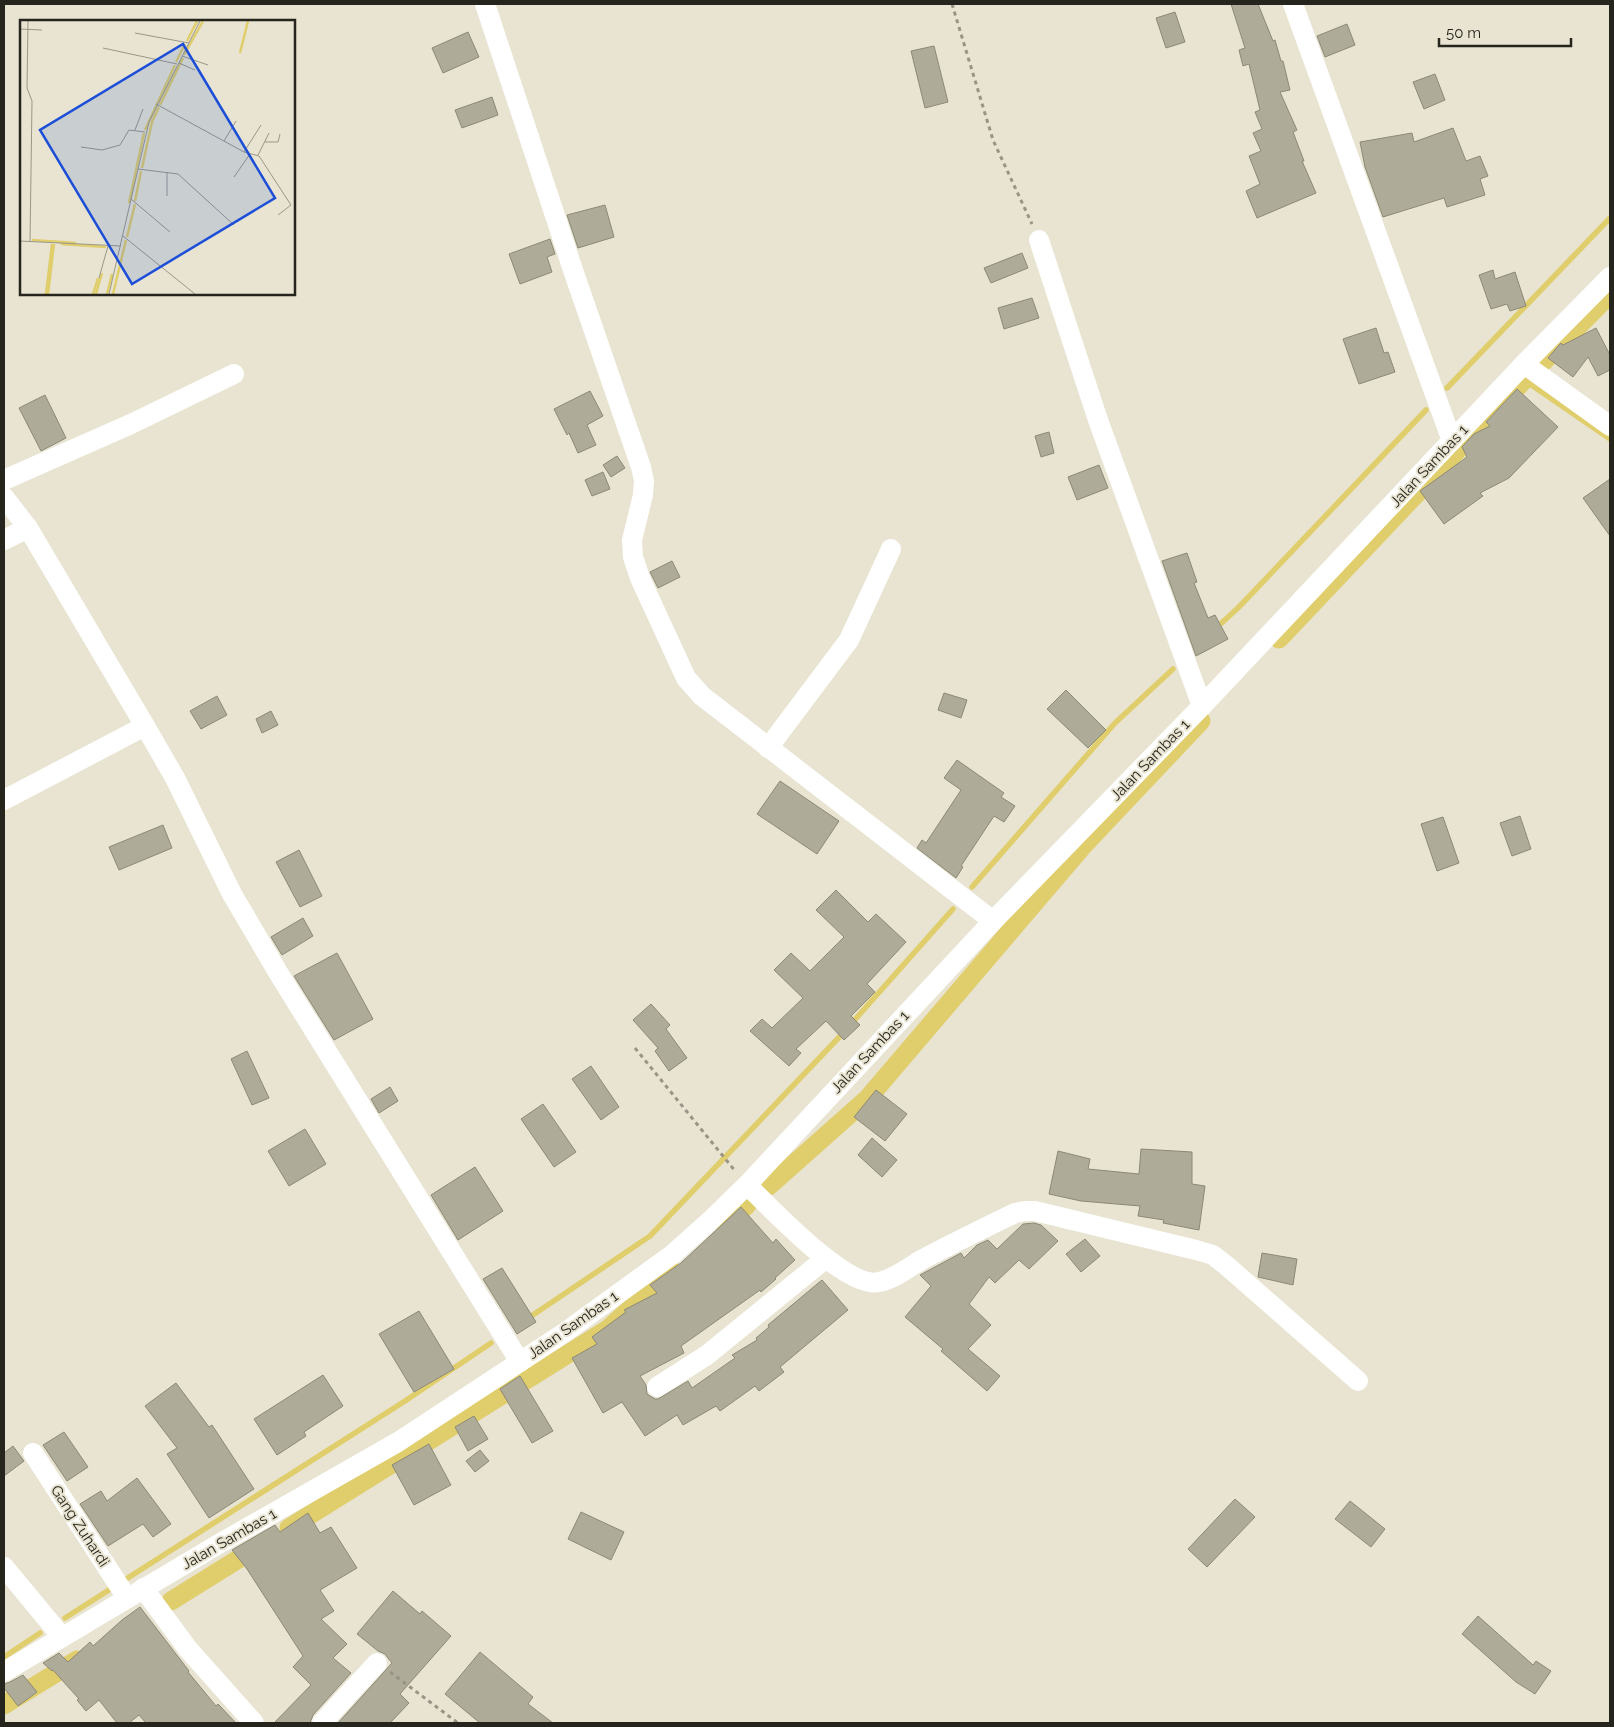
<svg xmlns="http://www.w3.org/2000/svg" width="1614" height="1727" font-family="Raleway,sans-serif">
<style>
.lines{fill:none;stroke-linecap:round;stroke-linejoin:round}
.stream{stroke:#e0cd6b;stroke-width:5.5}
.canal{stroke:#e0cd6b;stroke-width:19}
.building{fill:#afab99;stroke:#8c8977}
.path{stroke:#989587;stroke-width:3;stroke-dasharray:4 4;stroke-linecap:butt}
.minor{stroke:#fff;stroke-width:20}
.labels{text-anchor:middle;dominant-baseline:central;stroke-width:4;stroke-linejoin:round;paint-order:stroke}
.street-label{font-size:15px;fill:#25241d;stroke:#e8e4d1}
.inset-river{fill:none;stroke:#e0cd6b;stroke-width:2.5}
.inset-road{fill:none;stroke:#9a9789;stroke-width:1}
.view{fill:#1d4ed8;fill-opacity:0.15;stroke:#1d4ed8;stroke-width:2.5}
.inset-edge{fill:none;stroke:#25241d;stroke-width:2.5}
</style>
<rect width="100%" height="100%" fill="#e8e4d1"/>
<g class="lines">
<g class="stream">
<polyline points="1524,380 1610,439"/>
<polyline points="1447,388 1610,218"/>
<polyline points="1215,629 1239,607 1426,410"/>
<polyline points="972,887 1115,723 1173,669"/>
<polyline points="851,1024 953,909"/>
<polyline points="527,1319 650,1236 845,1031"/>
<polyline points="65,1618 405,1401 491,1343"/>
<polyline points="4,1657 40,1633"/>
</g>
<g class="canal">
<polyline points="1544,361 1610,294"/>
<polyline points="1279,639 1525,379"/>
<polyline points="769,1186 868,1098 1082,847 1201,721"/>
<polyline points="725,1225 747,1205"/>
<polyline points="289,1528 608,1329 672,1271"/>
<polyline points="171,1601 261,1545"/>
<polyline points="4,1705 77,1660"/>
</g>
</g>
<g class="building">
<polygon points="1231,4 1258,4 1273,41 1275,40 1281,61 1283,61 1290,90 1280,92 1297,130 1293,132 1304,161 1302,161 1316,193 1257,218 1246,191 1260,184 1249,156 1261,151 1253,133 1262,129 1255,112 1260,110 1249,64 1243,66 1239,50 1245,48"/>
<polygon points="1175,12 1185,42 1166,48 1156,18"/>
<polygon points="1347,24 1355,45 1325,57 1317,36"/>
<polygon points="468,32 479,57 443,73 432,48"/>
<polygon points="934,46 948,102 925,108 911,51"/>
<polygon points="1435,74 1445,100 1424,109 1413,82"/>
<polygon points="492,97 498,115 462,128 455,110"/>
<polygon points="1453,128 1466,161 1480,156 1488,176 1480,179 1485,195 1447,207 1444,198 1383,217 1365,167 1360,142 1412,133 1414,142"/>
<polygon points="605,205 614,237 578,248 567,215"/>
<polygon points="550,239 555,254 547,257 552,272 520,284 509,254"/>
<polygon points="1022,253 1028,268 991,283 984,268"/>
<polygon points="1493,270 1495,279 1515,272 1526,306 1510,311 1507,304 1491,309 1479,275"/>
<polygon points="1032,298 1039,318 1004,329 998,308"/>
<polygon points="1376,328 1384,353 1388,352 1395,372 1359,384 1343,339"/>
<polygon points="1596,328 1610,355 1610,370 1598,376 1588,357 1573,377 1548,358 1561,343 1563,345"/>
<polygon points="1517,389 1558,427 1509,478 1480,493 1483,496 1444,524 1420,491 1467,457 1462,447 1474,434 1490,426 1486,422"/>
<polygon points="590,391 603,416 587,425 596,445 578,453 569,433 567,435 554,409"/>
<polygon points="45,395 66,438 41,451 19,408"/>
<polygon points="1049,432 1054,453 1041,457 1035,436"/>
<polygon points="617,456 625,468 611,477 603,465"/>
<polygon points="1099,465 1108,488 1077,500 1068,477"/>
<polygon points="603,472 610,489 592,496 585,480"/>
<polygon points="1610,479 1610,536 1583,498"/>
<polygon points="1187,553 1197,582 1194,583 1208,618 1215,615 1228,639 1196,656 1162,561"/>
<polygon points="672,561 680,577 658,588 650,572"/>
<polygon points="1066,690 1106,730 1088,748 1047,709"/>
<polygon points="944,693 967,700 961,718 938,710"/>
<polygon points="217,696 227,715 201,729 190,711"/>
<polygon points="271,711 278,725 262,733 256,719"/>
<polygon points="957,760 1004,793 1001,797 1015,806 1004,822 994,816 961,866 963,867 956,878 917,848 922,840 926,843 961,790 944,778"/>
<polygon points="780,781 839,821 817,854 757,814"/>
<polygon points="1520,816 1531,849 1512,856 1500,823"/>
<polygon points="1443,817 1459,863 1437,871 1421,824"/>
<polygon points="163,825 172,848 119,870 109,847"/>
<polygon points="299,850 322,896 300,907 276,862"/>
<polygon points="836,890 868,922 876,914 906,942 867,984 875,992 851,1016 860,1025 844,1040 826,1021 796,1049 801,1053 789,1066 750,1031 762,1019 772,1028 803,998 774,970 791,953 810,971 844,937 816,910"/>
<polygon points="303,918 313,936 282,955 271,937"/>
<polygon points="337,953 373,1019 334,1040 294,976"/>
<polygon points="651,1004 670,1025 666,1029 687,1058 669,1071 655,1051 658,1048 633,1020"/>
<polygon points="247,1051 269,1098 252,1105 231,1059"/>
<polygon points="591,1066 619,1107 601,1120 572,1079"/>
<polygon points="390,1087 398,1101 379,1113 371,1099"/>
<polygon points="876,1090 907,1114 885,1141 854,1117"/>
<polygon points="543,1104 576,1152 554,1167 521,1119"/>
<polygon points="305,1129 326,1164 289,1186 268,1151"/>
<polygon points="872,1138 897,1160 882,1177 858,1155"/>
<polygon points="1141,1149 1192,1152 1192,1184 1205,1186 1199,1230 1163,1223 1164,1220 1138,1216 1140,1206 1081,1201 1049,1194 1058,1151 1090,1159 1088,1169 1139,1174"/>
<polygon points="475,1167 503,1211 458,1240 431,1195"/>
<polygon points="741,1207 773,1243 776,1239 795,1260 775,1278 776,1279 761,1292 760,1290 681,1346 684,1353 640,1376 646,1385 647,1394 655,1399 658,1399 688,1381 692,1388 735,1358 732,1355 757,1340 756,1338 769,1327 768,1325 822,1280 848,1310 780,1367 784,1372 759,1391 755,1386 720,1411 716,1406 683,1425 677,1415 645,1436 622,1402 603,1413 572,1358 597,1344 592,1337 626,1312 624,1310 657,1293 650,1285 681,1263"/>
<polygon points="1034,1223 1041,1225 1058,1241 1029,1269 1019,1260 995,1283 989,1277 969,1304 991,1325 968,1349 1000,1376 987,1391 941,1351 943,1349 905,1317 931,1286 920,1275 961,1253 964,1258 977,1245 988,1240 997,1249 1023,1224"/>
<polygon points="1085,1239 1100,1256 1081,1272 1066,1254"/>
<polygon points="1262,1253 1297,1259 1293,1285 1258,1277"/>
<polygon points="502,1268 536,1322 517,1334 483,1279"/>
<polygon points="419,1311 454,1369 414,1392 379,1334"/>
<polygon points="323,1375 343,1406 304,1432 306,1436 277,1455 254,1419"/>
<polygon points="520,1376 553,1431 532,1443 500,1389"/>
<polygon points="176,1383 209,1427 212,1425 254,1489 209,1518 167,1454 177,1448 145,1406"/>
<polygon points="474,1416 488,1439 468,1451 455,1427"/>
<polygon points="64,1432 88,1467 67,1481 43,1445"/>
<polygon points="429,1444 451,1485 414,1505 392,1465"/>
<polygon points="13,1446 24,1461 4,1476 4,1453"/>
<polygon points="480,1450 489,1461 475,1472 466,1461"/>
<polygon points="137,1478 171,1524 153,1537 143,1524 108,1546 80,1504 101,1491 107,1501"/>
<polygon points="1235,1499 1255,1517 1207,1567 1188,1549"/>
<polygon points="1350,1501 1385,1529 1371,1547 1335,1519"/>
<polygon points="581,1512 624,1532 611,1560 568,1539"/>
<polygon points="308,1513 320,1533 331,1527 357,1568 320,1590 334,1611 321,1619 347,1644 333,1658 351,1673 313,1715 310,1723 274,1723 311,1685 293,1667 303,1656 247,1569 232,1550 275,1525 280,1532"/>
<polygon points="393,1591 420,1614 422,1611 451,1636 400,1694 409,1703 390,1723 338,1723 392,1663 385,1654 378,1651 357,1634"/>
<polygon points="140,1607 189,1671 188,1672 216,1706 218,1704 236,1723 146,1723 139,1715 129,1723 117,1723 99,1700 86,1711 77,1700 79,1699 53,1670 52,1671 43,1663 59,1653 68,1662 90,1642 93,1646 122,1620"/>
<polygon points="1478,1616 1533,1665 1536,1661 1551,1671 1535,1694 1516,1682 1462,1634"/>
<polygon points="480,1652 533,1697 528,1704 553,1723 480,1723 445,1694"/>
<polygon points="23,1675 37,1692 18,1706 4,1688 4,1684 10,1682"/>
</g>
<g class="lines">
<g class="path">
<polyline points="952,4 993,140 1032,224"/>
<polyline points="635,1048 736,1172"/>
<polyline points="390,1672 458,1723"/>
</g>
<g class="minor">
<polyline points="485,4 574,273 641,467 644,481 643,495 632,540 633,557 640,578 686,678 702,696 993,921"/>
<polyline points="1293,4 1452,441"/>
<polyline points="1039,240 1098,420 1202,706"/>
<polyline points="1524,364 1610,426"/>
<polyline points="4,480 131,424 234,374"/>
<polyline points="4,497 28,528 145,726 175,778 232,894 279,974 520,1362"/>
<polyline points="4,540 28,528"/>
<polyline points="768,748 849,640 891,549"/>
<polyline points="4,800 145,726"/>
<path d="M747 1185C771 1208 847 1290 879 1282 895 1279 909 1267 923 1259 953 1243 984 1228 1015 1213L1025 1211H1035L1196 1250 1213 1255 1227 1266 1358 1381"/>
<polyline points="657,1387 707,1355 825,1259"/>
<polyline points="33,1453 127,1598"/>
<polyline points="4,1567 62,1637"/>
<polyline points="143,1588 188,1649 254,1723"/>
<polyline points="4,1672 217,1545 398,1442 564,1333 673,1254 711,1220 747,1185 993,921 1202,706 1524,364 1610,277"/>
<polyline points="322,1723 377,1663"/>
</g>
</g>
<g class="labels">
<g class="street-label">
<text transform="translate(1429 466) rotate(-47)">Jalan Sambas 1</text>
<text transform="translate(1150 760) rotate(-46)">Jalan Sambas 1</text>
<text transform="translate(870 1052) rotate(-47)">Jalan Sambas 1</text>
<text transform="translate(573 1325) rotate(-35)">Jalan Sambas 1</text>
<text transform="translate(80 1526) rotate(57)">Gang Zuhardi</text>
<text transform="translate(229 1539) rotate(-30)">Jalan Sambas 1</text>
</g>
</g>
<g transform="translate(20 20)">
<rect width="275" height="275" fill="#e8e4d1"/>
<path class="inset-river" d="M167 21 177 1M220 33 228 1M164 35 183 1M156 42 165 24M140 85 163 38M125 110 155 45M122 148 132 102 139 87M115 181 121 151M109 183 124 113M107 217 115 184M12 220 56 223M41 224 86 227M26 274 32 224M28 274 34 224M73 274 78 258M76 274 82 253M87 274 92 254M93 274 106 220"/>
<path class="inset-road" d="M8 1 7 68 12 81 10 221M0 9 22 10M115 13 169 23M83 28 157 44M162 36 188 45M159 43 175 50M136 84 224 132 239 136 271 185 258 195M115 110 123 89M204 121 216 101M245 122H258L260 114M61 127 82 130 100 125 109 110 125 112M224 132 241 105M238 135 249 113M118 149 158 154 214 205M214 157 230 134M147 176V152M111 179 150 212M103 216 175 274M0 221 101 226M79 258 88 226M89 274 129 102 180 1"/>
<path class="view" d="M163 24 255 178 112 264 20 110Z"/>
<rect width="275" height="275" class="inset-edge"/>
</g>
<rect width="1614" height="1727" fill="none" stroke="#25241d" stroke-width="10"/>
<path d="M1439 38v8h132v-8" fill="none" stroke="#25241d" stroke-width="2.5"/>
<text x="1446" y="38" font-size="15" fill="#25241d" stroke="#e8e4d1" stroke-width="4" paint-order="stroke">50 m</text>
</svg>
